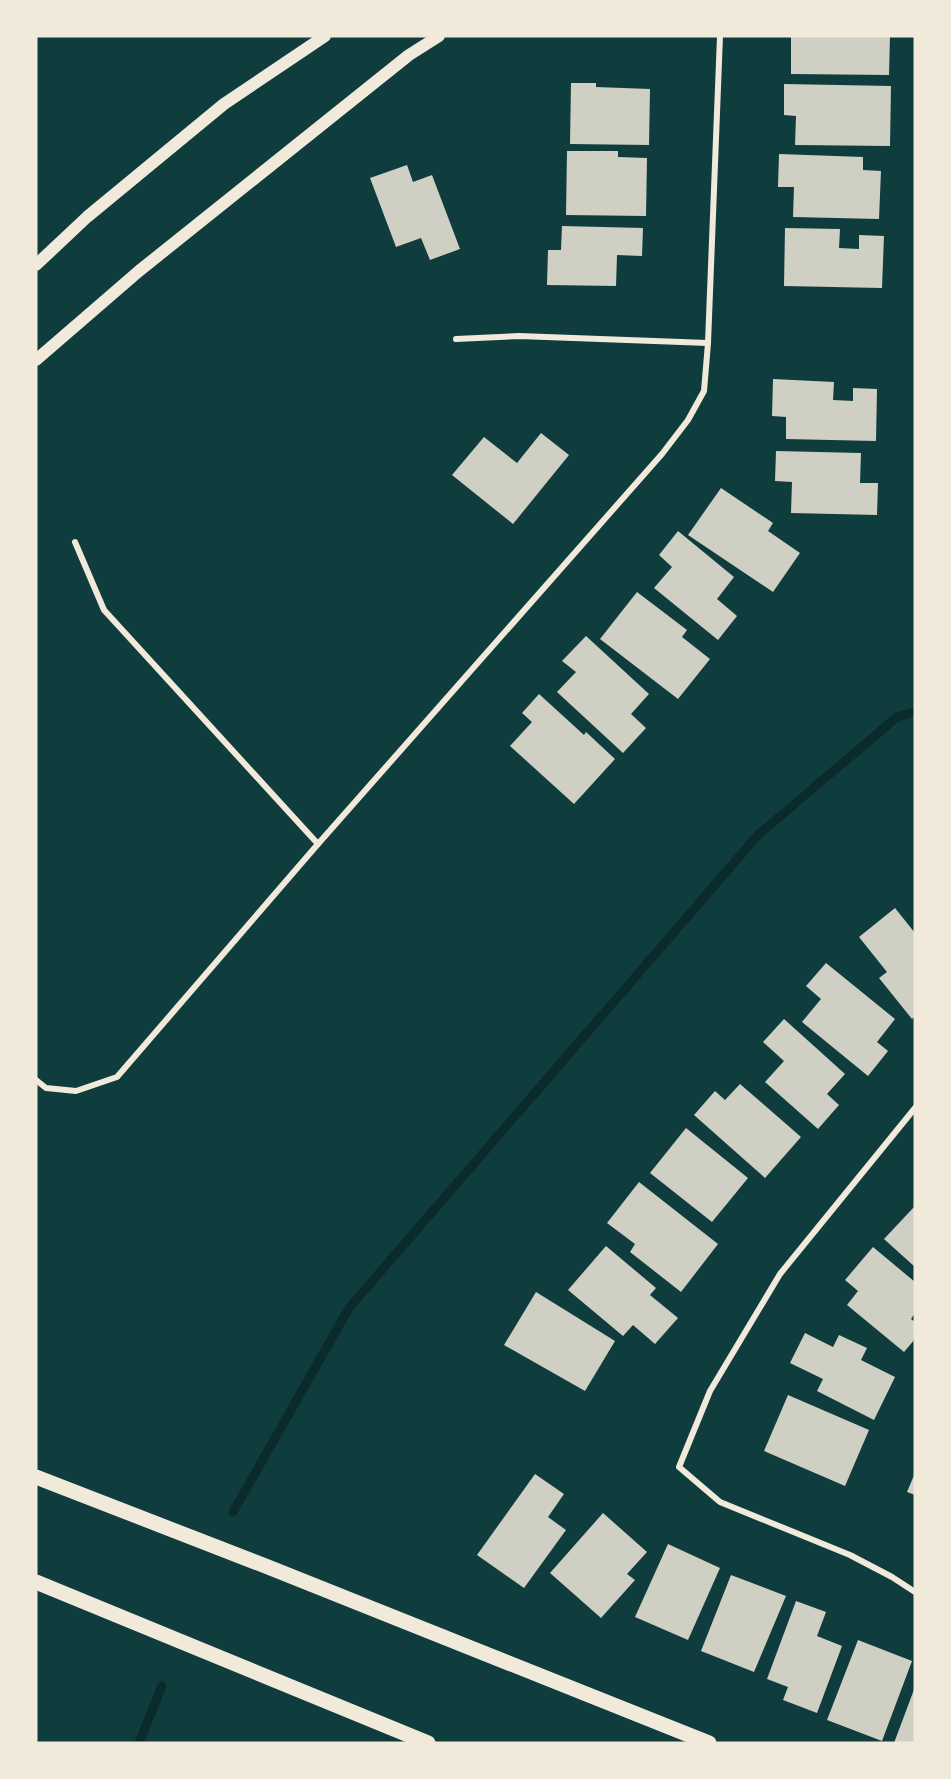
<svg xmlns="http://www.w3.org/2000/svg" width="951" height="1779" font-family="Commissioner,sans-serif">
<style>
.lines{fill:none;stroke-linecap:round;stroke-linejoin:round}
.stream{stroke:#0a2a2b;stroke-width:9}
.building{fill:#cfcfc3}
.minor{stroke:#f1e9da;stroke-width:6}
.secondary{stroke:#f1e9da;stroke-width:12}
.primary{stroke:#f1e9da;stroke-width:15}
</style>
<rect width="100%" height="100%" fill="#0f3d3e"/>
<g class="lines">
<g class="stream">
<polyline points="233,1512 349,1308 758,835 897,717 915,712"/>
<polyline points="139,1743 162,1686"/>
</g>
</g>
<g class="building">
<polygon points="791,36 890,36 889,75 791,74"/>
<polygon points="571,83 596,83 596,87 650,89 649,145 570,144"/>
<polygon points="784,84 891,86 890,146 795,145 796,116 784,115"/>
<polygon points="567,151 618,151 618,157 647,158 646,216 566,215"/>
<polygon points="779,154 863,157 863,170 881,171 879,219 793,217 794,187 778,187"/>
<polygon points="407,165 413,182 432,175 460,249 430,260 421,238 396,247 370,178"/>
<polygon points="562,226 643,228 642,256 617,255 616,286 547,285 548,250 561,250"/>
<polygon points="785,228 840,229 839,248 859,249 859,235 884,236 882,288 784,286"/>
<polygon points="773,379 834,382 833,400 853,401 853,388 877,389 876,441 786,439 786,417 772,416"/>
<polygon points="541,433 569,455 513,524 452,475 484,437 517,463"/>
<polygon points="776,451 861,453 860,483 878,483 877,515 791,513 792,482 775,481"/>
<polygon points="721,488 773,523 768,531 800,553 773,592 688,535"/>
<polygon points="678,531 734,577 717,599 737,616 718,640 654,588 672,567 659,555"/>
<polygon points="637,592 687,630 682,637 710,659 678,699 600,639"/>
<polygon points="586,636 649,694 631,714 646,728 623,753 557,692 576,672 562,661"/>
<polygon points="539,694 584,735 586,732 615,759 574,804 510,746 532,722 522,713"/>
<polygon points="895,908 915,933 915,1016 912,1019 879,978 887,972 859,937"/>
<polygon points="826,963 895,1019 877,1042 888,1051 868,1076 802,1022 821,999 806,986"/>
<polygon points="784,1019 845,1074 827,1094 839,1105 818,1129 765,1082 784,1061 763,1042"/>
<polygon points="740,1084 801,1137 765,1178 694,1115 715,1091 725,1100"/>
<polygon points="686,1128 748,1178 712,1222 650,1173"/>
<polygon points="639,1182 718,1244 681,1292 630,1252 635,1244 607,1223"/>
<polygon points="915,1206 915,1267 884,1239"/>
<polygon points="606,1246 656,1288 650,1295 678,1318 655,1344 633,1325 623,1336 568,1290"/>
<polygon points="873,1247 915,1282 915,1313 911,1319 915,1322 915,1339 904,1352 847,1305 858,1291 845,1280"/>
<polygon points="536,1292 615,1341 585,1391 504,1345"/>
<polygon points="805,1333 833,1347 839,1335 867,1348 861,1360 895,1377 874,1420 817,1391 823,1379 790,1363"/>
<polygon points="788,1395 869,1430 845,1486 764,1451"/>
<polygon points="915,1473 915,1495 907,1492"/>
<polygon points="535,1474 564,1494 548,1517 566,1530 524,1588 477,1555"/>
<polygon points="603,1513 647,1552 627,1574 635,1580 601,1618 550,1573"/>
<polygon points="668,1544 720,1568 688,1640 635,1617"/>
<polygon points="731,1575 786,1596 754,1672 701,1651"/>
<polygon points="796,1601 826,1612 817,1636 842,1646 817,1713 783,1700 788,1687 767,1679"/>
<polygon points="858,1640 912,1661 882,1741 827,1720"/>
<polygon points="915,1687 915,1743 894,1743"/>
</g>
<g class="lines">
<g class="minor">
<polyline points="456,339 519,336 708,343"/>
<polyline points="75,542 104,610 318,844"/>
<polyline points="36,1080 46,1088 76,1091 117,1077 318,844 662,454 688,420 704,391 708,343 720,36"/>
<polyline points="915,1108 780,1274 710,1391 679,1467 720,1502 850,1555 892,1577 915,1592"/>
</g>
<g class="secondary">
<polyline points="36,265 87,217 224,104 325,36"/>
<polyline points="36,360 139,271 409,55 439,36"/>
</g>
<g class="primary">
<polyline points="36,1477 268,1567 709,1743"/>
<polyline points="36,1582 428,1743"/>
</g>
</g>
<rect width="951" height="1779" fill="none" stroke="#f1e9da" stroke-width="75"/>
</svg>
